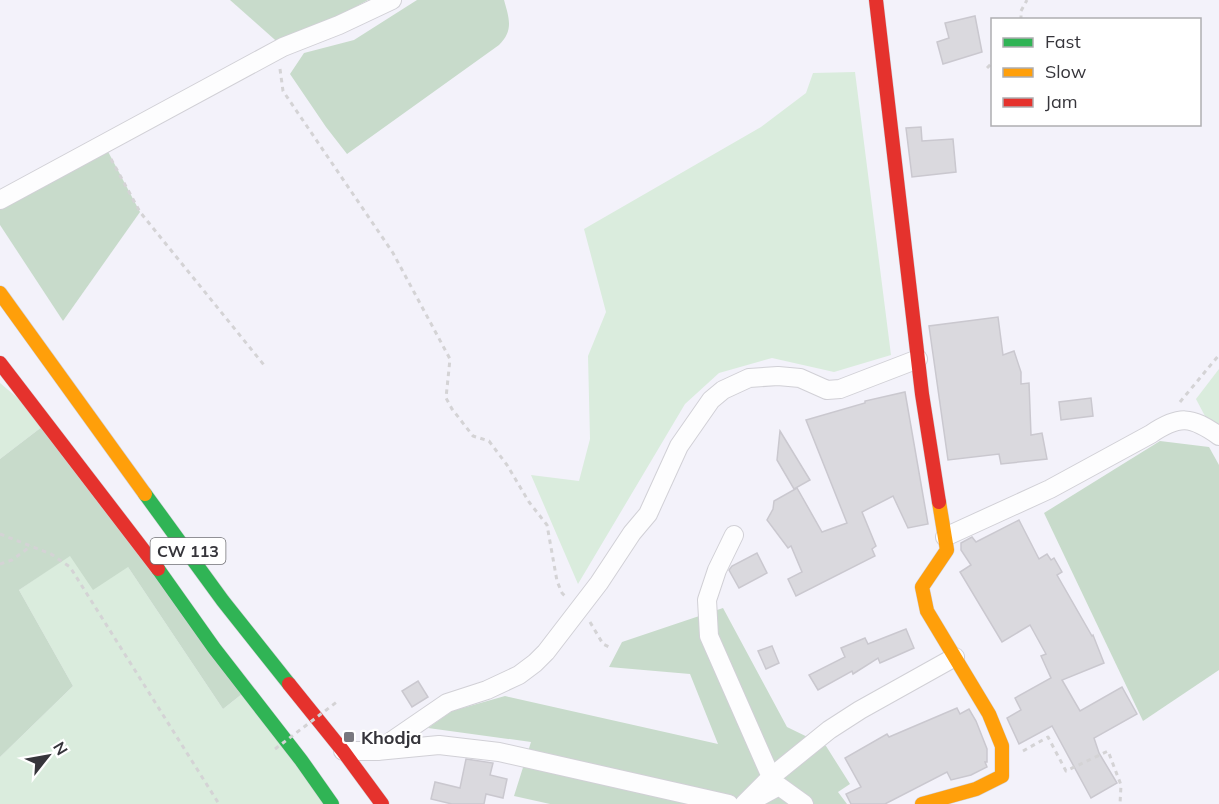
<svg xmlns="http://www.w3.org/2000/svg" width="1219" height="804" font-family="Mulish,sans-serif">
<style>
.green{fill:#daecdd}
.forest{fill:#c8dbcb}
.building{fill:#dad9de;stroke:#cac8cf;stroke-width:1.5}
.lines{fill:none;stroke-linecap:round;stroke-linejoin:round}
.street-casing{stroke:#d1d0d6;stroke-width:20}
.fast-casing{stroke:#d1d0d6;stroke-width:15}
.slow-casing{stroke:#d1d0d6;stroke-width:15}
.jam-casing{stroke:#d1d0d6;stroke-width:15}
.path{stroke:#d4d3d5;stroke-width:3;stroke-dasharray:4.5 4.5;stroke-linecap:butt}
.street{stroke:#fdfdfe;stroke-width:18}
.fast{stroke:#30b455;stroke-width:14}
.slow{stroke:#ff9f0a;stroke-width:14}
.jam{stroke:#e5322d;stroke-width:14}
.path-bridge{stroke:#d4d3d5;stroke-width:3;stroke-dasharray:4.5 4.5;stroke-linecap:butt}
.poi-dot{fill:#78777e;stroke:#fff;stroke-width:2}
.labels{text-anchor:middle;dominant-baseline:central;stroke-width:4.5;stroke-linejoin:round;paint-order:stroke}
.shield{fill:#fff;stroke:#727276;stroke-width:1.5}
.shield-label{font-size:16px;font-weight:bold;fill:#36353b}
.poi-label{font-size:18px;font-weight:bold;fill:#36353b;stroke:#fff;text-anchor:start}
</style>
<rect width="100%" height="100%" fill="#f3f2fa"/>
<g class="green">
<polygon points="855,72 891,355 834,372 772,358 719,373 685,404 578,584 531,475 579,481 590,439 588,356 606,312 584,229 761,127 806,93 813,73"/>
<polygon points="1219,369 1219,427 1206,418 1196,399"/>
<polygon points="0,383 47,423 0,459"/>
<polygon points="70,555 128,567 223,709 247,690 332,804 0,804 0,757 73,686 19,590"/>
</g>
<g class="forest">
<polygon points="230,0 368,0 283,47"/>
<path d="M417 0H504C509 18 514 30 499 45L347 154 326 127 290 74 304 53 354 40Z"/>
<polygon points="104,144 140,212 63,321 0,225 0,200"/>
<polygon points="47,423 247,690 223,709 128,567 93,590 70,556 19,590 73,686 0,757 0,459"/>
<polygon points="1160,441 1209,447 1219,465 1219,670 1143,721 1044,513"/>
<polygon points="723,608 787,727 826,746 850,784 838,792 847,804 550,804 514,796 531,742 428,728 452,711 505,696 718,744 690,674 609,667 622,642"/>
</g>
<g class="building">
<polygon points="975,16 982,52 943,64 937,42 949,38 945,23"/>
<polygon points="921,127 922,141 953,139 956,172 912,177 906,128"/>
<polygon points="998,317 1003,355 1014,351 1021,372 1021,384 1029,383 1031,435 1042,433 1047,459 1001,464 999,454 948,460 929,326"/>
<polygon points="905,392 928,524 908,528 893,496 862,512 876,546 872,549 875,556 796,596 788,579 802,572 791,546 788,548 767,520 773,509 774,501 797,488 822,532 847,523 806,420 865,403 865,401"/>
<polygon points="1091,398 1093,416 1061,420 1059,402"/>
<polygon points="780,431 810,480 794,489 777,460"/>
<polygon points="1019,520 1039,559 1047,554 1051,560 1054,558 1062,572 1057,575 1092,636 1093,635 1104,663 1062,680 1080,711 1122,687 1137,714 1094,738 1099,753 1117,783 1091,798 1052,726 1019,744 1007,718 1021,710 1015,698 1051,678 1041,656 1046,654 1030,625 1002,642 960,572 971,565 961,550 961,543 972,537 976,542"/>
<polygon points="757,553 767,573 739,588 729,570 732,566"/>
<polygon points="906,629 914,648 880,663 878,658 853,674 852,671 818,690 809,675 845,657 841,648 865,638 868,644"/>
<polygon points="772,646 779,663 766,669 758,651"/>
<polygon points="418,681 428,697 412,707 402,691"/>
<polygon points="957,708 960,714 969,709 976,721 987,749 987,762 985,762 987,767 971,775 951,780 947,772 885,804 851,804 846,794 861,787 845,758 887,734 889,737"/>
<polygon points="466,759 493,763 490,775 507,779 503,798 486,794 484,804 452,804 431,799 435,782 460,788"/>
</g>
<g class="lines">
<defs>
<g id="street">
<polyline points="0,200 283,47 339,25 392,0"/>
<polyline points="734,535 717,570 707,600 709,636 771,777 744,804"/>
<path d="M945 537 1050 489 1151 434C1179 415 1191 416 1219 436"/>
<polyline points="343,751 377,751 439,745 499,752 729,804"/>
<polyline points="377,751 447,703 487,690 519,675 535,663 546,652 599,583 632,533 648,514 679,446 711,400 723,390 749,378 778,376 800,378 827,390 840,389 918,359"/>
<polyline points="771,777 829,730 860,710 955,657"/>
<polyline points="759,797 779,786 804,804"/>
</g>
<g id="fast">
<polyline points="145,494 223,601 289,684"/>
<polyline points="158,569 214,648 301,760 332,804"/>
</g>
<g id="slow">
<polyline points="0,293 145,494"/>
<polyline points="922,804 976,789 1002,776 1002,746 989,714 927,611 922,587 947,550 939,502"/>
</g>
<g id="jam">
<polyline points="876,0 922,394 939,502"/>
<polyline points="0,363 158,569"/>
<polyline points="289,684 343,751 382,804"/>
</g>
</defs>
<use href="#street" class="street-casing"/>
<use href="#fast" class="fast-casing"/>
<use href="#slow" class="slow-casing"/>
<use href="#jam" class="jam-casing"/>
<g class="path">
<polyline points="1021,20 1021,11 1027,0"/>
<polyline points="987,68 992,63"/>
<polyline points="280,69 283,91 393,253 450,359 446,398 452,409 473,436 489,441 507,465 529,502 547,525 557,581 562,593 567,598"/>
<polyline points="111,159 140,212 264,365"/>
<polyline points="1180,402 1219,355"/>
<polyline points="0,534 51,554 70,567 219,804"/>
<polyline points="0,564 12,560 31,546"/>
<polyline points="590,622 603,644 611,648"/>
<polyline points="1023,751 1048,737 1066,771 1108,751 1121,785 1120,804"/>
</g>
<use href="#street" class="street"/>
<use href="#fast" class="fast"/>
<use href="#slow" class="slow"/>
<use href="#jam" class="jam"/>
<polyline class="path-bridge" points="275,749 338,701"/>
</g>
<rect class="poi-dot" x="343" y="731" width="12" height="12" rx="3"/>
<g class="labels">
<rect class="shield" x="150.5" y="538" width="75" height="26" rx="4.5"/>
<g class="shield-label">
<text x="188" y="551">CW 113</text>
</g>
<g class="poi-label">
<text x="361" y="737">Khodja</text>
</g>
</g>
<rect x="991" y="18" width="210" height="108" fill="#ffffff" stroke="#afaeb1" stroke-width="1.5"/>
<rect x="1003" y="38" width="30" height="9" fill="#30b455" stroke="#afaeb1" stroke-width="1.5"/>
<text x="1045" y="48" font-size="18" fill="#36353b">Fast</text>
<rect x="1003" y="68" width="30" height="9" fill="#ff9f0a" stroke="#afaeb1" stroke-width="1.5"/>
<text x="1045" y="78" font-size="18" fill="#36353b">Slow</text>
<rect x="1003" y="98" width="30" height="9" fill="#e5322d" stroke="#afaeb1" stroke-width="1.5"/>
<text x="1045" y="108" font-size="18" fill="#36353b">Jam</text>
<g transform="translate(48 756) rotate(59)" stroke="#ffffff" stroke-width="4.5" paint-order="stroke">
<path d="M0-4.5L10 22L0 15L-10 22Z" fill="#36353b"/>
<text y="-9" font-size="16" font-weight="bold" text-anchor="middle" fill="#36353b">N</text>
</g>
</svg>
